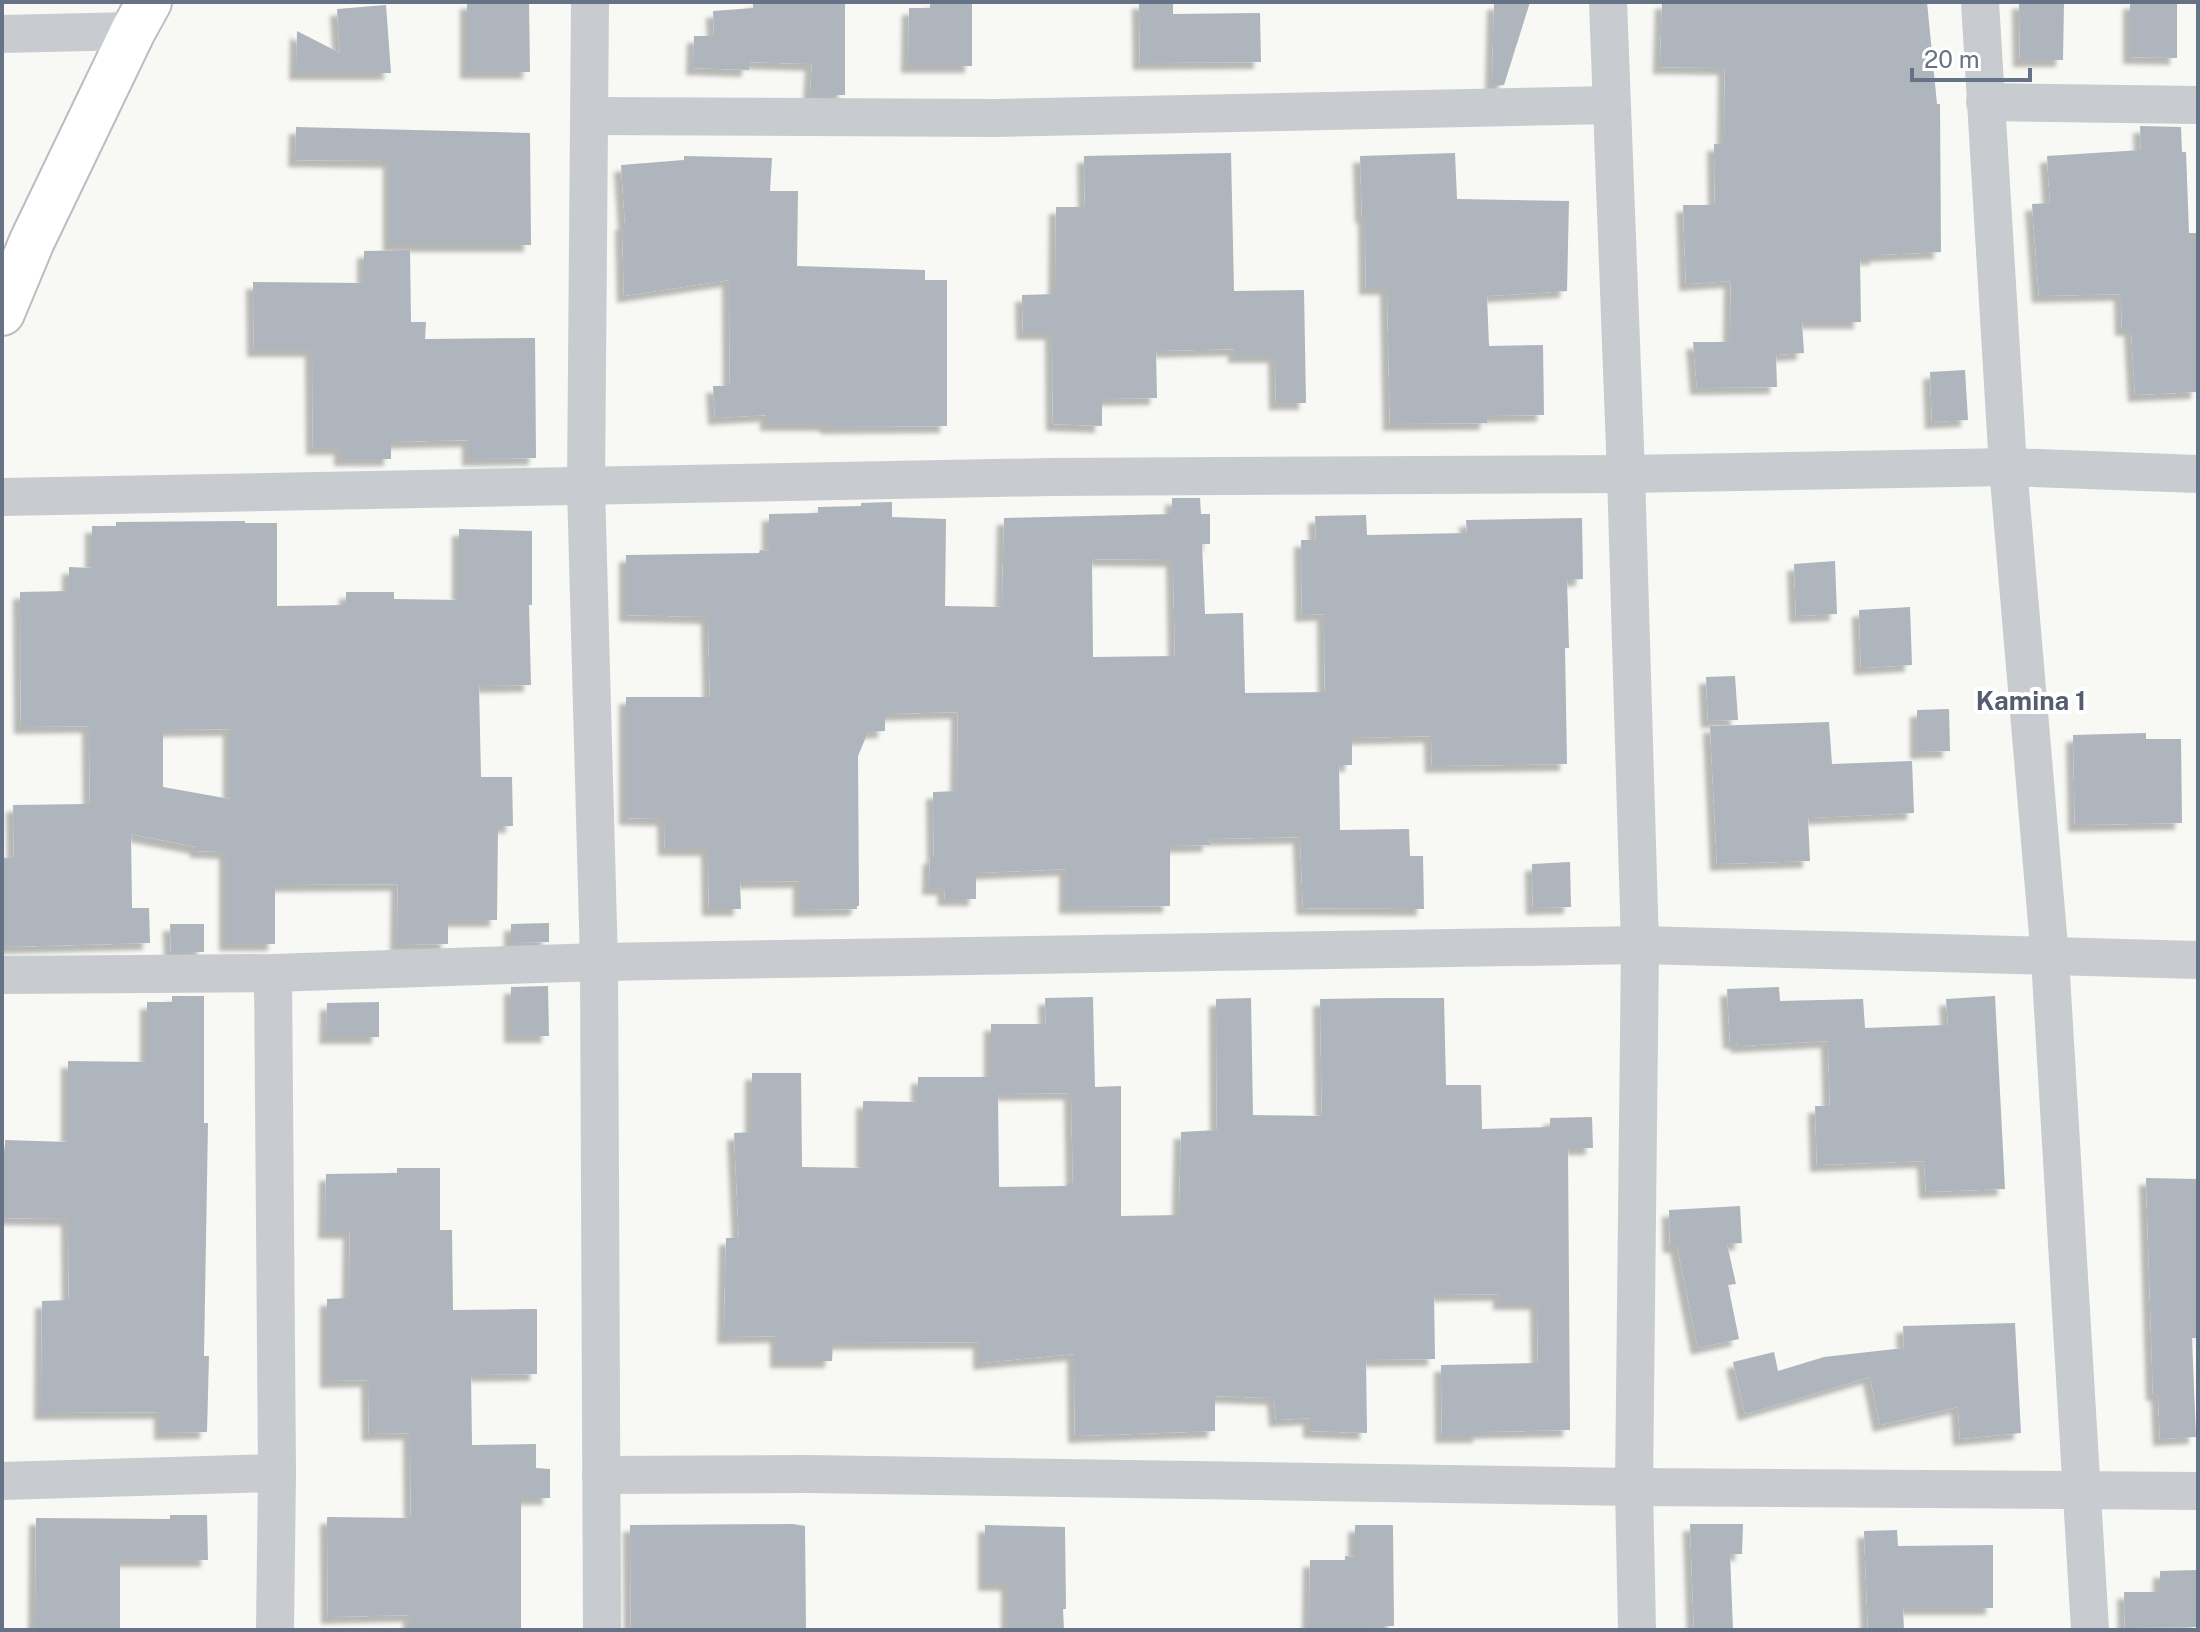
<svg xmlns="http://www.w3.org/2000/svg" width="2200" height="1632" font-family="'Public Sans',sans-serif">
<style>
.building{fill:#aeb5bc;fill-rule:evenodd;filter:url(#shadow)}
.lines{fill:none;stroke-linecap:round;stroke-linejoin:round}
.secondary-casing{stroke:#babec3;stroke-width:48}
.street{stroke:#c8cbcf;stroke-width:38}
.secondary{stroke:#fff;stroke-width:44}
.labels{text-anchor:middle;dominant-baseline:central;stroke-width:8;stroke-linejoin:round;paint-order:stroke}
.neighbourhood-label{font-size:26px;font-weight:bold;fill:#545d6c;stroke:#fff}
</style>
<defs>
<filter id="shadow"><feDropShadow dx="-7" dy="7" stdDeviation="2" flood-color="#0004"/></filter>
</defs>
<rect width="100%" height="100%" fill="#f8f8f5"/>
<g class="building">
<polygon points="467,2 529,2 530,72 467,72"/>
<polygon points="753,2 845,2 845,95 810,95 812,64 749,62 749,70 693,68 694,36 714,36 713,11 753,8"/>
<polygon points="930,2 972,2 972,66 908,66 909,8 930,8"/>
<polygon points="1139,2 1173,2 1173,14 1260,13 1261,62 1140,63"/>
<polygon points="1530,2 1504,85 1492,86 1494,3"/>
<polygon points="1662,2 1927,2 1937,104 1940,104 1941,252 1877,255 1877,258 1860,258 1861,322 1802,322 1804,353 1776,355 1777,387 1697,388 1693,342 1730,342 1731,281 1686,284 1683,205 1715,205 1714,144 1724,144 1725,68 1660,67"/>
<polygon points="2019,2 2064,2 2063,60 2020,60"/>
<polygon points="2130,2 2177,2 2177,58 2130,57"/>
<polygon points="386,5 391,73 296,73 297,31 340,53 337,9"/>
<polygon points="2140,126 2181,127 2182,152 2186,152 2189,233 2198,233 2198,392 2135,395 2131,329 2122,329 2121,294 2039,296 2032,204 2050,203 2047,156 2141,150"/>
<polygon points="296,127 530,133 531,245 390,245 390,161 295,160"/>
<polygon points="1231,153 1234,291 1304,290 1306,403 1276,403 1275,356 1235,356 1235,349 1156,351 1157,398 1102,399 1102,426 1053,424 1052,333 1023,333 1022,295 1055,294 1056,207 1085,207 1084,156"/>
<polygon points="1455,153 1457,199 1569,201 1567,291 1487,296 1489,346 1543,345 1544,415 1487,416 1487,423 1390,424 1387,288 1366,288 1365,216 1362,216 1360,156"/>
<polygon points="684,156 772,158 770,191 798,191 797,266 925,270 925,280 947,280 947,426 827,427 827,424 767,424 767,415 715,418 713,386 730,386 729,280 624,296 622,223 625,223 621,165 684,160"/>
<polygon points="410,250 411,322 426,322 425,339 535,338 536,458 469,459 469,440 391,442 391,459 341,459 341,448 313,448 312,350 254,350 253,282 364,283 364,251"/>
<polygon points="1965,370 1968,420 1932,422 1930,372"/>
<path d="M1172 498H1200L1201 514H1210V544H1202L1205 614 1243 613 1245 693 1325 692 1324 614 1302 615 1301 540H1316L1315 516 1366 515 1367 535 1467 533 1466 520 1582 518 1583 579 1567 580 1569 648H1565L1567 764 1432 766 1431 736 1352 738V765H1339L1340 830 1409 829 1410 856H1423L1424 909 1303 908 1300 837 1209 839 1210 845 1170 846V906L1066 907V869L976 873V899H945L944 888H929L930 857H934L933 792 957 791 958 712 885 714V731L868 732 858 756 859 906H857V909L800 910V881L740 882 741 909H709L708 849H665L664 819 626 818V697H710L708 617 626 615V555L759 553 760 550 769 551V514L818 513V507L861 506V503L892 502V517L946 519 945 606 1002 607 1004 518 1172 514ZM1092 559 1173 560 1175 656 1093 657Z"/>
<path d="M245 521V523H277V606L346 605V592H394V599L459 600V529L532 531V605H529L531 685 479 686 481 777H512L513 826H498L497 920H448V944L397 945 398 884 275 885V944H226V852L197 851V847L131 834 132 908H149L150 943 2 947V858L14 857 13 805 90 804 89 726 21 727 20 592 69 591V567L92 568V526H116V522ZM230 729V799L163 787V730Z"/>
<polygon points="1835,561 1837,614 1796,616 1794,564"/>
<polygon points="1910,607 1912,665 1861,668 1859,610"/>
<polygon points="1735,676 1738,720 1708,721 1706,677"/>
<polygon points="1949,709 1950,751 1917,752 1917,710"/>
<polygon points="1829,722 1832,764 1912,761 1914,813 1808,818 1810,861 1717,864 1710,726"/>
<polygon points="2146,733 2146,739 2181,739 2182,823 2075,825 2073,735"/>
<polygon points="1570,862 1571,907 1533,908 1532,864"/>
<polygon points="549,923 549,942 511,943 511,924"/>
<polygon points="170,924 204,924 204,952 171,952"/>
<polygon points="548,986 549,1036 511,1036 511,987"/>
<polygon points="1779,987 1780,1001 1863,999 1865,1028 1948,1025 1946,999 1995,996 2005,1189 1926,1192 1924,1161 1817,1165 1815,1106 1830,1106 1828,1041 1738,1046 1737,1042 1730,1042 1727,989"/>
<polygon points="172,996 204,996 204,1123 208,1123 204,1356 209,1356 207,1432 161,1433 161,1412 41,1413 42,1301 69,1300 68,1219 5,1218 5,1140 68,1142 68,1061 147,1062 147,1002 172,1002"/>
<path d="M1093 997 1095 1087 1121 1086V1216L1179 1215 1181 1132 1217 1130 1216 999 1251 998 1253 1115 1322 1116 1320 999 1389 998H1444L1446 1085H1481L1482 1129 1550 1127V1118L1592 1117 1593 1148H1568L1570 1430 1480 1432V1436H1442L1441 1365 1538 1363 1537 1303H1500V1294L1434 1295 1435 1359 1366 1360 1367 1433 1310 1431V1418L1276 1420 1274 1398 1215 1396V1431L1075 1436 1074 1354 980 1363V1342L833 1343 832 1361H777V1336L724 1337 726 1238H739L734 1133 752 1132V1073H801L802 1167 863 1168V1101L918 1102V1077H991V1024H1046L1045 998ZM1071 1093 1073 1183H1067V1186L999 1187 998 1094Z"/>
<polygon points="379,1002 379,1037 326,1037 327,1003"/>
<polygon points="397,1168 440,1168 440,1230 452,1230 453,1310 537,1309 537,1374 471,1375 472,1445 536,1444 536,1468 550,1469 550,1498 521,1498 521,1630 410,1630 410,1615 328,1617 327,1517 411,1518 410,1433 369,1434 368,1380 327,1381 327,1299 349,1298 350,1232 325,1232 326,1174 397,1173"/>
<polygon points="2146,1178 2198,1179 2198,1338 2192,1338 2196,1437 2160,1439 2158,1394 2153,1394"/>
<polygon points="1740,1206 1742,1243 1727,1244 1736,1284 1728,1285 1739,1339 1698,1348 1677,1246 1670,1246 1669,1210"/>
<polygon points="2015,1323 2021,1433 1960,1439 1958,1407 1880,1425 1870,1377 1745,1414 1733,1362 1774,1352 1778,1371 1824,1357 1904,1348 1903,1326"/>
<polygon points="170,1515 207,1515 208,1560 120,1560 120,1630 35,1630 36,1518 170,1519"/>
<polygon points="793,1524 805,1526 806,1630 631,1630 630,1525"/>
<polygon points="1690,1524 1743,1524 1742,1554 1730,1554 1733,1630 1694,1630"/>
<polygon points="985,1525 1065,1527 1066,1609 1063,1609 1064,1630 1008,1630 1008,1584 985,1584"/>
<polygon points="1355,1525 1393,1525 1394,1626 1366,1626 1366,1630 1309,1630 1310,1560 1345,1560 1345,1556 1355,1557"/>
<polygon points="1897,1530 1898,1546 1993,1545 1993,1608 1903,1608 1904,1630 1868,1630 1864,1531"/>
<polygon points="2198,1570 2198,1627 2125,1628 2124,1592 2160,1592 2160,1571"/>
</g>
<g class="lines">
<defs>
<polyline id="secondary" points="2,313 32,241 133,31 149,2"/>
</defs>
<use href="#secondary" class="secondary-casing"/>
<g class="street">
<polyline points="590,2 586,487 599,962 602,1630"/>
<polyline points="1608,2 1626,474 1640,945 1634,1487 1637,1630"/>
<polyline points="1980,2 2008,467 2050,958 2090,1630"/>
<polyline points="2,34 133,31"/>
<polyline points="1985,102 2198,105"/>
<polyline points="590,116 996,118 1611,105"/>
<polyline points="2,497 1050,477 1626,474 2008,467 2198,474"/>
<polyline points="273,973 277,1473 275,1630"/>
<polyline points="2,975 273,973 599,962 1640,945 2198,960"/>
<polyline points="601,1475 807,1474 1634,1487 2198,1491"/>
<polyline points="2,1481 277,1473"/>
</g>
<use href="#secondary" class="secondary"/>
</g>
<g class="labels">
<g class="neighbourhood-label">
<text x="2031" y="700">Kamina 1</text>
</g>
</g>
<rect width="2200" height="1632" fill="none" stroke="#667387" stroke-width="8"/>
<path d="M1912 68v12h118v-12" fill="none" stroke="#667387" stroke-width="4"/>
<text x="1924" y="68" font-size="24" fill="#667387" stroke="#ffffff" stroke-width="6" paint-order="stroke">20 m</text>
</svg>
